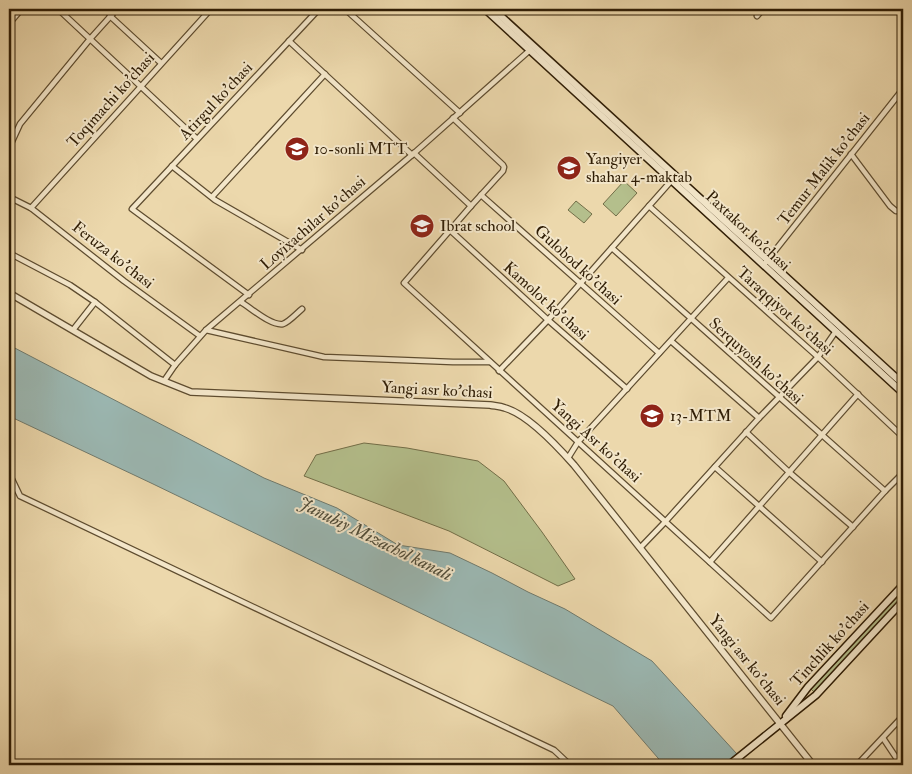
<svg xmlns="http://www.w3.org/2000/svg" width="912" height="774" font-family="'IM FELL Double Pica',serif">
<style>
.green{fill:#b4bf8c;stroke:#726e48}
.water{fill:#9bb8b3;stroke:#707a6d}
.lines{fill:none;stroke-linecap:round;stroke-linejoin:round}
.minor-casing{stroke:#5e4c2f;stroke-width:7}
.tertiary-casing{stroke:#5e4c2f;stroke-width:8}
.secondary-casing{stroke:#2f1d05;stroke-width:9}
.minor{stroke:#f3e6c9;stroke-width:4.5}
.tertiary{stroke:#f3e6c9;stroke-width:5.5}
.secondary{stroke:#f3e6c9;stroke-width:6}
.labels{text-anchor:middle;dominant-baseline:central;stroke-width:4;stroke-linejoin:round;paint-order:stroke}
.street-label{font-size:16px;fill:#2f1d05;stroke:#f3e6c9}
.poi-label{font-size:16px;fill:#2f1d05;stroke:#f3e6c9;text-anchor:start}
.water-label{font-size:18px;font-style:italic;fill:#4f4c39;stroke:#f3e6c9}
</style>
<rect width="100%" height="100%" fill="#ecd8ac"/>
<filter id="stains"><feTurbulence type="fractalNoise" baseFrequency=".004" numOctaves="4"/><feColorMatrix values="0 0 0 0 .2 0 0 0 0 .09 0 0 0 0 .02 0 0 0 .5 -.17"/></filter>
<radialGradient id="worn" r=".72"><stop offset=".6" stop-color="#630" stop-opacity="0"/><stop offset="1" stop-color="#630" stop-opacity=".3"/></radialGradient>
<g class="green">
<polygon points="624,181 637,193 616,216 603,204"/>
<polygon points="576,201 592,214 584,223 568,210"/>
<polygon points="364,443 407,448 478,461 504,481 542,532 575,579 558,586 449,531 304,476 316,455"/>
<polygon points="903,591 903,597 814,692 811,689"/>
</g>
<polygon class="water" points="9,345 264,478 337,508 398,545 450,553 492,573 528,592 565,609 652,661 747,765 664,765 613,706 151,483 9,416"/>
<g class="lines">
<defs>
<g id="minor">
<polyline points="58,9 197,139"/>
<polyline points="345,9 460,113"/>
<polyline points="110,16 161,63"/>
<polyline points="757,16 763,9"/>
<polyline points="289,41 412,155"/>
<polyline points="453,118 503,165 504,167 503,171 471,206 404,283 771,618 885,491 903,473"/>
<polyline points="9,148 20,124 90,39 117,9"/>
<polyline points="414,153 471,206"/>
<polyline points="851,154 890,206 896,211 900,211 903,208"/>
<polyline points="172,166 215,200 302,250"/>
<polyline points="481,195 659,353"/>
<polyline points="9,197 31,208 124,281 200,336"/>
<polyline points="212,197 325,74"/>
<polyline points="649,206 818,357 903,437"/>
<polyline points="31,208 211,9"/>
<polyline points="450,230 548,320 627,389"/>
<polyline points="612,248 885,491"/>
<polyline points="9,253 70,285 95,302 175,365"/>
<polyline points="766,262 903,89"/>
<polyline points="249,295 132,209 319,9"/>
<path d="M241 302C251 308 271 326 283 324 289 322 297 313 302 309"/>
<polyline points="73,330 95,302"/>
<polyline points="206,330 324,357 453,362 490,362"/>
<polyline points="671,341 759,418"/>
<polyline points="499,371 548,320 672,180"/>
<polyline points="164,381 175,365 206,330 412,155 530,50"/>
<polyline points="746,432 790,473 853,527"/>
<polyline points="568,458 578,442 728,278"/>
<polyline points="715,467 822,562"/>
<polyline points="9,473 20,496 554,750 570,765"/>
<polyline points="640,548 665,522 759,418 818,357 836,331"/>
<polyline points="710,562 858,394"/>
<polyline points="883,738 901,765"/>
<polyline points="857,765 903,716"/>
</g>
<g id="tertiary">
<polyline points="9,23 21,9"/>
<path d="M9 293 151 376 191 392 490 405C495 406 500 406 505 408 527 414 559 448 574 465L813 765"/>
</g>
<g id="secondary">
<polyline points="485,9 903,393"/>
<polyline points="493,9 903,384"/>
<polyline points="786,716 808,687 903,585"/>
<polyline points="729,765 816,695 903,601"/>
</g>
</defs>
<use href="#minor" class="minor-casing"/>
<use href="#tertiary" class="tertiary-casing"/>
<use href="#secondary" class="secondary-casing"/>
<use href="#minor" class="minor"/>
<use href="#tertiary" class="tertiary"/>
<use href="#secondary" class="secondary"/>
</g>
<defs>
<symbol id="school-disc" viewBox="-11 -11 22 22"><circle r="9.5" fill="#8f2418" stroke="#f3e6c9"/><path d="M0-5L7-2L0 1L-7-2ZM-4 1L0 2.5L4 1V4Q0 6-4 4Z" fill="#fff"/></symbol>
</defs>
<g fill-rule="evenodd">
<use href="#school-disc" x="283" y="135" width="28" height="28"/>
<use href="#school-disc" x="555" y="154" width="28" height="28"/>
<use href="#school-disc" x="408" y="212" width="28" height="28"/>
<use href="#school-disc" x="638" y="402" width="28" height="28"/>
</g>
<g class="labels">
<g class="street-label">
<text transform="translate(111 100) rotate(-48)">Toqimachi ko'chasi</text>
<text transform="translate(216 101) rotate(-47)">Atirgul ko'chasi</text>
<text transform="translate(824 169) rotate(-52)">Temur Malik ko'chasi</text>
<text transform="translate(313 223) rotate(-41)">Loyixachilar ko'chasi</text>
<text transform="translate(748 231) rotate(43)">Paxtakor ko'chasi</text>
<text transform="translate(113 255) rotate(38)">Feruza ko'chasi</text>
<text transform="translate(578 265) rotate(42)">Gulobod ko'chasi</text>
<text transform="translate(546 301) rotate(42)">Kamolot ko'chasi</text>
<text transform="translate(785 311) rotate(42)">Taraqqiyot ko'chasi</text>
<text transform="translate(756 361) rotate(42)">Serquyosh ko'chasi</text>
<text transform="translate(437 390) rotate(3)">Yangi asr ko'chasi</text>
<text transform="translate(596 441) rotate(42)">Yangi Asr ko'chasi</text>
<text transform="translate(830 644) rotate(-48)">Tinchlik ko'chasi</text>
<text transform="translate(747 660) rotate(51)">Yangi asr ko'chasi</text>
</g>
<g class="poi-label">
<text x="314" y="149">10-sonli MTT</text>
<text x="586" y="159">Yangiyer<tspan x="586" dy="18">shahar 4-maktab</tspan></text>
<text x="440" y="226">Ibrat school</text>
<text x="670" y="416">13-MTM</text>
</g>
<g class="water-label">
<text transform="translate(375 539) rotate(26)">Janubiy Mizachol kanali</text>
</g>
</g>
<rect width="912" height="774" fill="none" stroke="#ecd8ac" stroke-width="30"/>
<rect x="10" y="10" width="892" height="754" fill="none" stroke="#2f1d05" stroke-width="2.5"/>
<rect x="15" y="15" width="882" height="744" fill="none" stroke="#2f1d05"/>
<rect width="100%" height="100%" filter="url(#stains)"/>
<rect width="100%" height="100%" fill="url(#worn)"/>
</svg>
